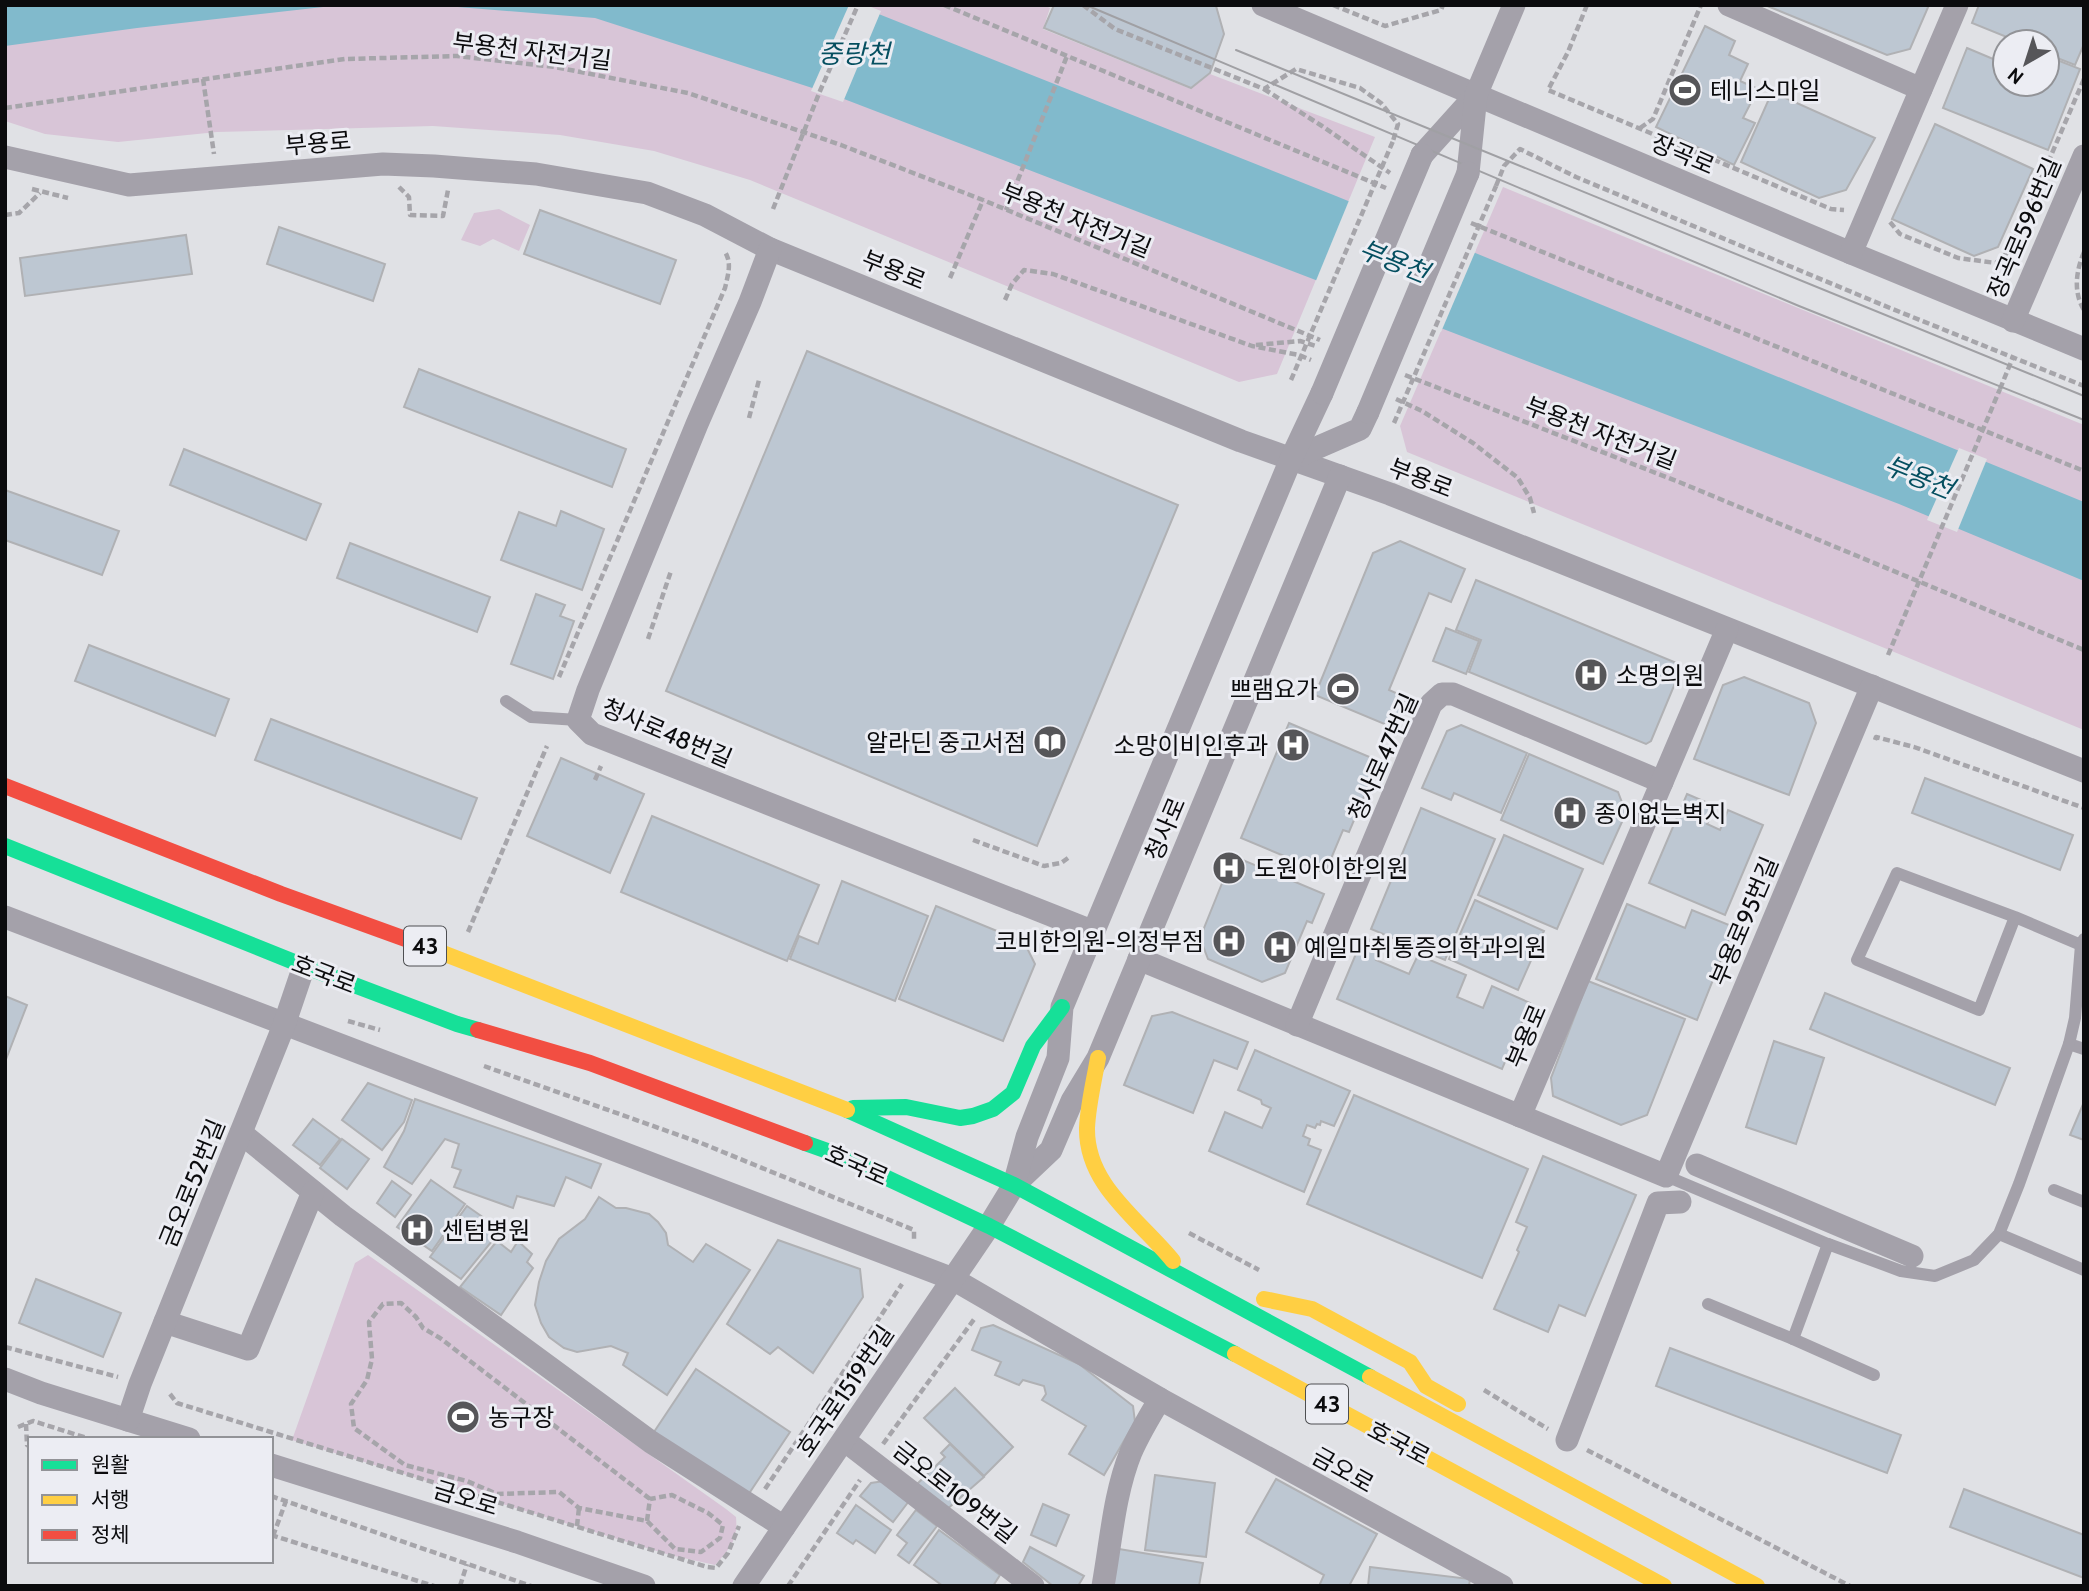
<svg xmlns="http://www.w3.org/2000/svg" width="2089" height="1591" font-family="Cabin,'Noto Sans KR',sans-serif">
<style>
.green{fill:#d8c5d7}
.water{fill:#81bacc}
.pier{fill:#e0e1e5}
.building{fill:#bdc7d2;stroke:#b0b1b4;stroke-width:2}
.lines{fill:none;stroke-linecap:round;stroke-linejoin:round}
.path{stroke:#a6a5aa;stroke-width:4.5;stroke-dasharray:7 3.5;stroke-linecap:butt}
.lane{stroke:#a4a1aa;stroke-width:12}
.street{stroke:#a4a1aa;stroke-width:23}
.fast{stroke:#16e098;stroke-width:16}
.slow{stroke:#ffcf43;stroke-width:16}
.jam{stroke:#f24e42;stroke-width:16}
.tram{stroke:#a0a0a4;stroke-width:2}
.path-bridge{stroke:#a6a5aa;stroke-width:4.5;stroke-dasharray:7 3.5;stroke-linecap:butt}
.street-bridge{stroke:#a4a1aa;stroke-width:23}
.labels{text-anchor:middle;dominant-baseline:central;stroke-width:6;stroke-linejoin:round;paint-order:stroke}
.shield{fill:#ecedf3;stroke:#4e4f52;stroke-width:2}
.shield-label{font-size:23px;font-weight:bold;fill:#0b0b0d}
.street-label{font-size:24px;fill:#0b0b0d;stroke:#ecedf3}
.poi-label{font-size:24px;fill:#0b0b0d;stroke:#ecedf3;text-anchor:start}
.water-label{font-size:26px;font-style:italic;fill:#054f60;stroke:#ecedf3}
</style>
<rect width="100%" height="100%" fill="#e0e1e5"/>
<g class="green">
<polygon points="5,5 1044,5 1050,8 1043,29 1191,89 1210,74 1375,137 1277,374 1239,382 750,180 654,151 560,135 433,126 217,132 118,142 45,134 5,121"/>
<polygon points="1503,187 2084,425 2084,730 1407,452 1400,426"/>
<polygon points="499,209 530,225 519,251 493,239 480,246 461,240 474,213"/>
<path d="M368 1255 726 1509 736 1517C738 1541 730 1548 715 1565L670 1555 292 1440 355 1263Z"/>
</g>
<g class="water">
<polygon points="5,5 341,5 137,28 5,46"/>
<polygon points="433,5 856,5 1336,196 2084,502 2084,581 1899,504 831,94 595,18"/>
</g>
<g class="pier">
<polygon points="849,5 866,5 881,11 843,102 811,91"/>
<polygon points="1350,198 1476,250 1441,332 1315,283"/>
<polygon points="1959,448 1987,459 1957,532 1927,520"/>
</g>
<g class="building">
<polygon points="1054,5 1214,5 1216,6 1224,34 1210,73 1191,88 1044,28"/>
<polygon points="1765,5 1929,5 1910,49 1887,55"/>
<polygon points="1979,5 2084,5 2084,44 2075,65 2047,54 2047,42 2019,42 1972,23"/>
<polygon points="1705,26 1735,41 1729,55 1748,64 1740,81 1758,89 1743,118 1755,123 1734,165 1656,127"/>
<polygon points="1967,48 2005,64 2005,84 2047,84 2047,56 2080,69 2048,150 1943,108"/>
<polygon points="1772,92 1875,138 1846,190 1819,198 1741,162"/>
<polygon points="1935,124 2033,169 1998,247 1974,256 1892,219"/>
<polygon points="540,210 676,260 660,304 524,254"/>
<polygon points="279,227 385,264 373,301 267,264"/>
<polygon points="186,235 192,274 25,296 20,258"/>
<polygon points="807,351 1178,505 1037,846 666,691"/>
<polygon points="419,369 626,449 612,487 404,407"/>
<polygon points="184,449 321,504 306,540 170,485"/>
<polygon points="5,490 119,531 102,575 5,540"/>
<polygon points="561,511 604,529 582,590 501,560 519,512 556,526"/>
<polygon points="1400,541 1465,569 1451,602 1429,593 1389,690 1407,698 1394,728 1315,695 1373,553"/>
<polygon points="350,543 490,597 477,632 337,578"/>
<polygon points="1476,580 1679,664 1681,669 1651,741 1646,744 1469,672 1481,640 1456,630"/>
<polygon points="536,594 565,605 560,616 574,621 553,679 511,664"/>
<polygon points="1446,628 1479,641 1466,674 1433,661"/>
<polygon points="89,645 229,699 215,736 75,681"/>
<polygon points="1744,677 1809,703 1816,723 1789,795 1694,759 1723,685"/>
<polygon points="271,719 477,798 461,839 255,760"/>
<polygon points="1289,723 1379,761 1349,832 1343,830 1325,873 1241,838"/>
<polygon points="1461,725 1527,753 1501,813 1454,793 1451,800 1422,788 1447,731"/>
<polygon points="1529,754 1618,792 1626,813 1603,864 1501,820"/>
<polygon points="561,758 644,794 610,873 527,836"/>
<polygon points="1925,778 2073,835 2060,870 1912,813"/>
<polygon points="1687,794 1715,806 1707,824 1720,830 1728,810 1763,825 1725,915 1649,883"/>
<polygon points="1421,808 1495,839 1445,960 1371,929"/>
<polygon points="652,816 819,885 787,961 621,892"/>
<polygon points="1504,835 1583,869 1557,929 1478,895"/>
<polygon points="1233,856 1324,894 1312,923 1307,921 1285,973 1262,982 1208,959 1200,938"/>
<polygon points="842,881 928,916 895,1001 790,959 799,936 818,944"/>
<polygon points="1475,900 1544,931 1518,990 1449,959"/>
<polygon points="1627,904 1685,928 1692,910 1734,927 1697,1020 1596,979"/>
<polygon points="936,906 1024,942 1035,964 1003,1041 899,999"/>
<polygon points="1363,937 1382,945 1376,960 1409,974 1418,955 1466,975 1457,997 1483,1008 1492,986 1530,1003 1502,1069 1337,999"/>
<polygon points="1588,981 1685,1019 1647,1115 1621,1125 1553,1096 1551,1078"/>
<polygon points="1825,993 2010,1068 1995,1105 1810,1029"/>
<polygon points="5,996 27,1005 5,1062"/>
<polygon points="1172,1012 1248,1042 1237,1069 1214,1060 1193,1113 1124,1085 1152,1016"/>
<polygon points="1774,1041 1824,1058 1796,1144 1746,1127"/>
<polygon points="1255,1050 1350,1091 1334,1126 1321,1121 1320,1125 1317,1124 1315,1128 1307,1125 1303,1136 1310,1139 1308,1145 1321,1150 1304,1192 1209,1151 1225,1112 1262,1128 1271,1108 1262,1104 1261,1100 1238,1090"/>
<polygon points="368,1083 412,1100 404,1122 382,1150 342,1120"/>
<polygon points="1354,1095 1528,1169 1482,1278 1307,1204"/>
<polygon points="415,1099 601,1164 591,1188 566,1177 554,1206 517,1196 513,1208 454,1187 461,1170 452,1167 459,1144 445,1139 412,1184 384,1167 404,1131"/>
<polygon points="2084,1102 2084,1140 2070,1135"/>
<polygon points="313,1119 340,1139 320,1165 293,1145"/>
<polygon points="342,1139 369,1159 347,1189 320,1168"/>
<polygon points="1543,1156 1636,1195 1585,1316 1559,1305 1548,1332 1494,1309 1519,1252 1517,1250 1527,1227 1516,1222"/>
<polygon points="431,1180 465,1204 432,1251 397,1227"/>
<polygon points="392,1181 411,1195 395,1217 377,1203"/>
<polygon points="599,1197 616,1208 626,1208 649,1214 658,1222 666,1233 668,1245 693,1262 706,1244 750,1270 667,1395 623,1365 628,1353 611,1346 577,1352 564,1348 549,1337 541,1323 535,1305 539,1282 546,1261 559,1239 585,1219"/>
<polygon points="467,1206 501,1230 461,1279 430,1257"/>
<polygon points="778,1240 860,1269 863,1297 813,1373 778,1347 770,1354 727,1324"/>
<polygon points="497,1241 511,1252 518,1241 532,1254 527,1262 533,1268 501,1315 460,1287"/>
<polygon points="36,1279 121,1313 103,1357 19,1323"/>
<polygon points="993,1325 1079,1364 1133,1406 1135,1422 1104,1475 1069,1454 1086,1426 1042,1400 1046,1394 1044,1386 1023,1380 1019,1385 995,1375 1001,1362 972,1350 981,1328"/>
<polygon points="1670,1348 1901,1435 1887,1473 1656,1386"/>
<polygon points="696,1369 790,1432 748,1495 654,1432"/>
<polygon points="955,1388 1013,1447 984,1476 924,1418"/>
<polygon points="950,1444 984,1477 945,1511 914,1487 945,1457 941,1453"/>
<polygon points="1155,1475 1215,1483 1206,1557 1145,1550"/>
<polygon points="1276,1479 1377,1534 1349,1586 1319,1586 1324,1575 1246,1532"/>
<polygon points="884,1481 909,1501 893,1522 860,1496 871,1483"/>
<polygon points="1964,1489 2084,1535 2084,1578 1950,1527"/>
<polygon points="1043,1504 1069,1515 1056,1546 1031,1535"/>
<polygon points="856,1505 891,1530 875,1553 856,1540 853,1544 837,1533"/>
<polygon points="916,1510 937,1526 909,1563 898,1555 907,1543 897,1535"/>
<polygon points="939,1530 1000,1575 993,1586 943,1586 914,1565"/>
<polygon points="1030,1547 1084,1576 1078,1586 1053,1586 1023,1562"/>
<polygon points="1119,1549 1203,1563 1199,1586 1112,1586"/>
<polygon points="1370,1567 1470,1579 1469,1586 1368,1586"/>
</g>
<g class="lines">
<g class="path">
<polyline points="944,5 1386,188"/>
<polyline points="1083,5 1115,29 1264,89 1296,69 1360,88 1381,103 1398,124 1393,141"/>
<polyline points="1333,5 1385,26 1441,10 1443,5"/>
<polyline points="1587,5 1568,52 1548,90 1831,209 1844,210"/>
<polyline points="203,79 214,154"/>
<polyline points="1264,89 1322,126 1390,173"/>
<polyline points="5,108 345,59 457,56 555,67 688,93 841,145 983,200 1320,340"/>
<polyline points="1640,128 1653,119 1701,5"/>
<polyline points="1496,186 1504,166 1520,149 1576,177 1890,308 2084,386"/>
<polyline points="399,187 409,197 410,215 443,216 448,190"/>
<polyline points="32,189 68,198"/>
<polyline points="1006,210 1067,56"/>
<polyline points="5,215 19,213 40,193"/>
<polyline points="1890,222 1900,234 1958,258 1996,263 2007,253 2018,232 2084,79"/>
<polyline points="1471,223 2084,471"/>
<path d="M2084 252C2076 271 2073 292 2084 310"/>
<polyline points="950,278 983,200"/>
<polyline points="1005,300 1012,284 1024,270 1053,274 1252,346 1299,355 1311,360"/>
<polyline points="1256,345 1300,341 1316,346"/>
<polyline points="1405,375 1679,482 2084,650"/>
<polyline points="2000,389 2013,357"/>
<polyline points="1396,399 1422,411 1473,443 1518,478 1530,498 1534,513"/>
<polyline points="749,418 759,380"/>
<polyline points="648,639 671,571"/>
<path d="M559 677 725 288C728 275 732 263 725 252"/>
<polyline points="1875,740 1876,737 1914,747 2084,808"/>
<polyline points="595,780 601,766"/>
<polyline points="973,840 1044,866 1061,863 1068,858"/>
<polyline points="468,932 547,746"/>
<polyline points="348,1021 380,1030"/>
<polyline points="484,1066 701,1143 914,1230 914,1240"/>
<polyline points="1189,1233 1259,1270"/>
<polyline points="5,1347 118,1377"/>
<polyline points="1484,1390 1548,1429"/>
<polyline points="170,1394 177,1403 707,1567 716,1568 728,1553 739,1526"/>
<polyline points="26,1424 27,1445 30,1447"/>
<polyline points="18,1427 33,1421 90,1439"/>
<polyline points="883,1444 975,1318"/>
<polyline points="1587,1450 1850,1586"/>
<polyline points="765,1489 902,1284"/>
<polyline points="271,1496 531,1586"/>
<polyline points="647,1521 650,1499 672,1495 708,1513 723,1525 720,1538 701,1552 675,1549 647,1521 579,1508 559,1492 497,1494 467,1481 405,1465 354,1428 351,1404 367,1380 372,1359 369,1322 383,1304 401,1303 416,1317 423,1328 440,1338 650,1499"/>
<polyline points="577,1526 579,1508"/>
<polyline points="271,1535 434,1586"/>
<polyline points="273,1536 286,1501"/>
<polyline points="460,1586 467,1564"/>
<polyline points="788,1586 860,1480"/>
</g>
<g class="lane">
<polyline points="506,701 531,717 578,720"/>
<polyline points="2015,917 1979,1010 1857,960 1897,873 2015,917 2081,945 2084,939"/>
<polyline points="2081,945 2075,1018 2069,1044 2084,1049"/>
<polyline points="1666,1176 1830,1245"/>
<polyline points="2054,1190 2084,1202"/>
<polyline points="1999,1234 2084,1270"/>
<polyline points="1708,1304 1793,1339 1828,1244 1901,1271 1935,1276 1974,1260 1999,1234 2019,1184 2069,1044"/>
<polyline points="1793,1339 1874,1375"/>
</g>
<g class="street">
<polyline points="1263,5 1851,253 2084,349"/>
<polyline points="1729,5 1921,89"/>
<polyline points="1422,155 1476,95"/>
<polyline points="5,157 129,185 383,164 434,166 536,174 647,193 705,215 770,249 1241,441 1390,494 2084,771"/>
<polyline points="1468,173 1476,95 1514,5"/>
<polyline points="770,249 750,302 697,424 588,690 578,720 592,734 1094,932"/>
<polyline points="1851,253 1957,5"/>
<polyline points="2013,321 2084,156"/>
<polyline points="1291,459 1360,429 1368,412"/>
<polyline points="5,917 953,1279 1160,1399 1502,1586"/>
<polyline points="1139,959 1666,1176 1872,686"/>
<polyline points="1297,1025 1431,704 1442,694 1453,694 1662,782"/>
<polyline points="1520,1116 1727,629"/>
<polyline points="241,1133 343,1216 651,1442 784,1527"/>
<polyline points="1697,1165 1912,1256"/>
<polyline points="1014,1185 1051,1150 1072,1101 1098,1058 1340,476"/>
<polyline points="165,1322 248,1349 313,1192"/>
<polyline points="5,1379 41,1393 189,1439"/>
<polyline points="128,1420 140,1384 284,1025 304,966"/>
<polyline points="844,1440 1033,1586"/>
<polyline points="1567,1440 1658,1203 1680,1202"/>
<polyline points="271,1465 517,1542 644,1586"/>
<polyline points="744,1586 989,1226 1014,1185 1027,1137 1058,1058 1062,1007 1291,459 1322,393"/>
<path d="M1103 1586C1111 1542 1114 1494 1131 1452 1139 1434 1149 1417 1160 1399"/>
</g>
<g class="fast">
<polyline points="5,846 304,966 457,1024 478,1030"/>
<polyline points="853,1108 906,1107 960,1118 973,1116 993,1109 1013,1093 1033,1046 1062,1007"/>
<polyline points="847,1110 1014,1185 1370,1377"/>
<polyline points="805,1143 836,1154 989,1226 1235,1354"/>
</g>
<g class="slow">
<polyline points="422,945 847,1110"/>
<path d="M1098 1058C1094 1081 1088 1105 1087 1128 1086 1186 1140 1220 1173 1261"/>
<polyline points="1264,1299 1312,1309 1410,1362 1426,1386 1458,1404"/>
<polyline points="1235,1354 1664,1586"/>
<polyline points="1370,1377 1757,1586"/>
</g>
<g class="jam">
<polyline points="5,786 281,894 422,945"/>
<polyline points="478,1030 590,1063 805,1143"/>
</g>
<g class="tram">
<polyline points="1086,5 1799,306 2084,420"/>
<polyline points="1236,50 2084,396"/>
</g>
<g class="path-bridge">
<polyline points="773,209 820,91 858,5"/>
<polyline points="1291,380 1393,141"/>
<polyline points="1394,423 1496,186"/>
<polyline points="1888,655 2000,389"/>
</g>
<g class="street-bridge">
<polyline points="1322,393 1422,155"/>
<polyline points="1368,412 1468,173"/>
</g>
</g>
<defs>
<symbol id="stadium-disc" viewBox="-11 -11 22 22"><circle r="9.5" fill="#565659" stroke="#ecedf3"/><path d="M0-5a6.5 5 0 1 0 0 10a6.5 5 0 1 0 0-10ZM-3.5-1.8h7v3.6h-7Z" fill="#fff"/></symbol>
<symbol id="hospital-disc" viewBox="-11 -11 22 22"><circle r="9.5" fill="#565659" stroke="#ecedf3"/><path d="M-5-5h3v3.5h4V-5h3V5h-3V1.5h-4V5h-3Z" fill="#fff"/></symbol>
<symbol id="library-disc" viewBox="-11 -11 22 22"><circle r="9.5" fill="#565659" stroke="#ecedf3"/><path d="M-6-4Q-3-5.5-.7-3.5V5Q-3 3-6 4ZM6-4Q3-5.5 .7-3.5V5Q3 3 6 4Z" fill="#fff"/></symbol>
</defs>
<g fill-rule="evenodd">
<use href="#stadium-disc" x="1666" y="71" width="38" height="38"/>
<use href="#hospital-disc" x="1572" y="656" width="38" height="38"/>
<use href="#stadium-disc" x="1324" y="670" width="38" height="38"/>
<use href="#library-disc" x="1031" y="723" width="38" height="38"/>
<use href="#hospital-disc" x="1274" y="726" width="38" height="38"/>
<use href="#hospital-disc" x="1551" y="794" width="38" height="38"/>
<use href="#hospital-disc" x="1210" y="849" width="38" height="38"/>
<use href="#hospital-disc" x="1210" y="922" width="38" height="38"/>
<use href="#hospital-disc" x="1261" y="928" width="38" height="38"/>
<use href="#hospital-disc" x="398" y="1211" width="38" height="38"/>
<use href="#stadium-disc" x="444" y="1398" width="38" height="38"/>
</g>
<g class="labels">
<g class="shield">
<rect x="404" y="926.5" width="42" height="39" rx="5"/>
<rect x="1306" y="1384.5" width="42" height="39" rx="5"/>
</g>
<g class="shield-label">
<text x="425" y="946">43</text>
<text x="1327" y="1404">43</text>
</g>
<g class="street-label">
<text transform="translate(532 51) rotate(7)">부용천 자전거길</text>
<text transform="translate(318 143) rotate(-5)">부용로</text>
<text transform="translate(1683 154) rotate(23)">장곡로</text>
<text transform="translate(1076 220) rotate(22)">부용천 자전거길</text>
<text transform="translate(2024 228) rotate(-67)">장곡로596번길</text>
<text transform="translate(894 270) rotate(22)">부용로</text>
<text transform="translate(1601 433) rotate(21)">부용천 자전거길</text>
<text transform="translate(1421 478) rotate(21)">부용로</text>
<text transform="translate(667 733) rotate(23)">청사로48번길</text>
<text transform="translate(1383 757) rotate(-66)">청사로47번길</text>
<text transform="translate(1165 829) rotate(-67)">청사로</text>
<text transform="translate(1744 921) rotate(-67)">부용로95번길</text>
<text transform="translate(324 974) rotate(21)">호국로</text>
<text transform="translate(1526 1036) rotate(-67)">부용로</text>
<text transform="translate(857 1165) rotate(24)">호국로</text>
<text transform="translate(192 1183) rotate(-68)">금오로52번길</text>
<text transform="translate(845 1391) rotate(-56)">호국로1519번길</text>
<text transform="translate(1399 1443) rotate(28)">호국로</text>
<text transform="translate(1343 1470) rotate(29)">금오로</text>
<text transform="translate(955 1492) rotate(38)">금오로109번길</text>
<text transform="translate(466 1498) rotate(17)">금오로</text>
</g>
<g class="poi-label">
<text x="1710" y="90">테니스마일</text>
<text x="1616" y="675">소명의원</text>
<text x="1318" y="689" text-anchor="end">쁘램요가</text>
<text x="1026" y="742" text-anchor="end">알라딘 중고서점</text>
<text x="1268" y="745" text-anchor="end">소망이비인후과</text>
<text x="1594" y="813">종이없는벽지</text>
<text x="1254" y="868">도원아이한의원</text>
<text x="1204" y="941" text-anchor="end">코비한의원-의정부점</text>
<text x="1304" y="947">예일마취통증의학과의원</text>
<text x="442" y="1230">센텀병원</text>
<text x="488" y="1417">농구장</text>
</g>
<g class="water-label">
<text x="854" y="54">중랑천</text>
<text transform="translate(1394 261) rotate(22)">부용천</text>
<text transform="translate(1919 477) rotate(22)">부용천</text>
</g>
</g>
<rect width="2089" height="1591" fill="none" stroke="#0b0b0d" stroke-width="14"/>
<rect x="28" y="1437" width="245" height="126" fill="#ecedf3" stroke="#929397" stroke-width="2"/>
<rect x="42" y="1460" width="35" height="10" fill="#16e098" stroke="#929397" stroke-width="2"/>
<text x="91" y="1472" font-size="21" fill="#0b0b0d">원활</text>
<rect x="42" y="1495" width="35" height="10" fill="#ffcf43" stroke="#929397" stroke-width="2"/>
<text x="91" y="1507" font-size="21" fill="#0b0b0d">서행</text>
<rect x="42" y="1530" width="35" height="10" fill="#f24e42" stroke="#929397" stroke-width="2"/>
<text x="91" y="1542" font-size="21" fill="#0b0b0d">정체</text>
<g transform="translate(2026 63) rotate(219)"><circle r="33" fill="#ecedf3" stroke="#929397" stroke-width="2"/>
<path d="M0-5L12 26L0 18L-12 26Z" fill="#565659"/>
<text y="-10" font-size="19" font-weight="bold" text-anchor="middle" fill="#0b0b0d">N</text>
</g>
</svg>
